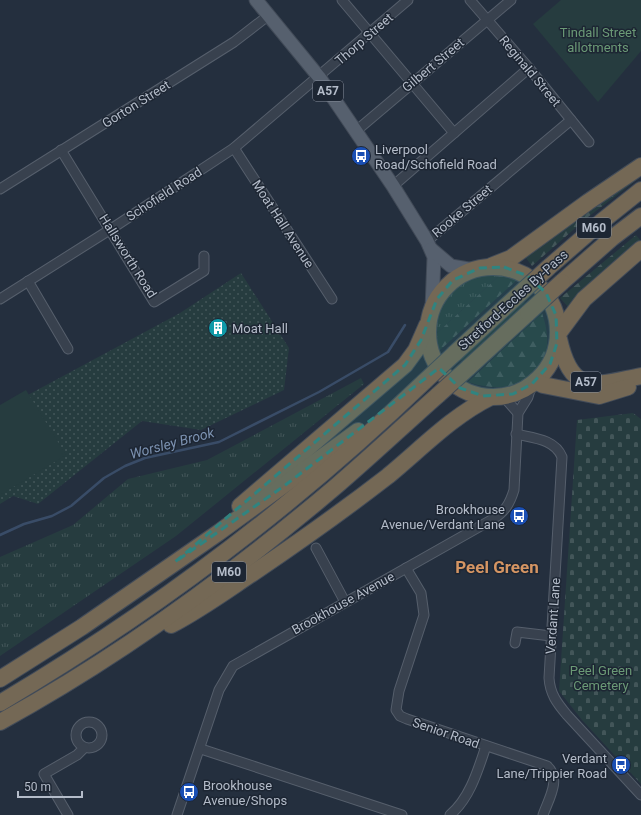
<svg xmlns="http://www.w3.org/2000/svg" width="641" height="815" font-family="Roboto,sans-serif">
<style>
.grass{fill:url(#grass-tufts)}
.forest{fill:url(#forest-firs)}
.cemetery{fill:url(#cemetery-stones)}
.park{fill:url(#park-dots)}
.garden{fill:#263c3f}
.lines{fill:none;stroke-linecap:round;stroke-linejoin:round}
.stream{stroke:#394c67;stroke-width:2.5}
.street-casing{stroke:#565f6c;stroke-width:11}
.primary-casing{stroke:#414a57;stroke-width:15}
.highway-casing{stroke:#434c59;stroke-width:18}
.street{stroke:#38414e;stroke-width:9}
.primary{stroke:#56606e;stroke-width:13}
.highway{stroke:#746855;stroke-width:16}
.highway-bridge-casing{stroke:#434c59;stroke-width:18;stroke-linecap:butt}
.highway-bridge{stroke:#746855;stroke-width:16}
.marked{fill:#308480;fill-opacity:0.2;stroke:#308480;stroke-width:3;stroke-dasharray:8 5;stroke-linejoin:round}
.labels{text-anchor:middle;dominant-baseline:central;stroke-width:3;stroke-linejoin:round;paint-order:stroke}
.shield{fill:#1d2633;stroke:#878f9c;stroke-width:1}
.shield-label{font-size:12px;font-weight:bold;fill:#b4bcc9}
.park-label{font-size:13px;fill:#6b9a76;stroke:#1d2633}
.street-label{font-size:13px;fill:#b4bcc9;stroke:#1d2633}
.poi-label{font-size:13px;fill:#b4bcc9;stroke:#1d2633;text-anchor:start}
.water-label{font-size:14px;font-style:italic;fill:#7c92b1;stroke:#1d2633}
.district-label{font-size:17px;font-weight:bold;fill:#d59563;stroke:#1d2633}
</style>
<defs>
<pattern id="grass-tufts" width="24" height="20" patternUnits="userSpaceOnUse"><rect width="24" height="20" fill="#263c3f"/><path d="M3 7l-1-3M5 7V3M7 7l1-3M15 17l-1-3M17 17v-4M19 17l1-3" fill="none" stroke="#435659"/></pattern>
<pattern id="forest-firs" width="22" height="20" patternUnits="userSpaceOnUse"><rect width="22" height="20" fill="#263c3f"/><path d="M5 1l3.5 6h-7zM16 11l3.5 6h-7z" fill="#435659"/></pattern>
<pattern id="cemetery-stones" width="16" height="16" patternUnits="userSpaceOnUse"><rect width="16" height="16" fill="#263c3f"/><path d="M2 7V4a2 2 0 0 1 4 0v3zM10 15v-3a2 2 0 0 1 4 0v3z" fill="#435659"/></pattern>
<pattern id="park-dots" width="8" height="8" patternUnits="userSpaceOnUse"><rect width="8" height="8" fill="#263c3f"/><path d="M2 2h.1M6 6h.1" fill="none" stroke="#435659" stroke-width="1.8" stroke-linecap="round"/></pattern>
</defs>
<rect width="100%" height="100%" fill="#242f3e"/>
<g class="grass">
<path d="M487 273 501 274 435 335C432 297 449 276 487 273Z"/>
<polygon points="522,300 525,303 462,361 460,358"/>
<polygon points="361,378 364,384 176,536 0,656 0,557 73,525 128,479 207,460"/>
</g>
<g class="forest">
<polygon points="630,177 634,182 588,217 532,266 523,254"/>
<polygon points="636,235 641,241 621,258 569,308 560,298"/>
<polygon points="501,274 517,280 439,351 435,335"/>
<path d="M542 313C562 369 521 400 468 382Z"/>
</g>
<polygon class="cemetery" points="633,413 641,419 641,784 582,720 559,691 577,420"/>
<polygon class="park" points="241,273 289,348 284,390 201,430 142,421 38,504 13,496 0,504 0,410 180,313"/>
<g class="garden">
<polygon points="561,0 641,0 641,51 598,102 533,24"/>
<polygon points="26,390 66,455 0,495 0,405"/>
</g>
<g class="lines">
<polyline class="stream" points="0,535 24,524 52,516 71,506 104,478 125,466 145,458 219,442 319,392 388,352 405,325"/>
<defs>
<g id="street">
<polyline points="342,0 454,133"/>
<polyline points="470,0 529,68 589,142"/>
<polyline points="356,131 511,0"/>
<polyline points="234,148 332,299"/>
<polyline points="61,150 154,302 204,271 204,256"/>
<polyline points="393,186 529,68"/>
<polyline points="0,189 234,42 269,15"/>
<polyline points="427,241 571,120"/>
<polyline points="28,281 68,349"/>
<polyline points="0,299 111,229 234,148 408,0"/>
<polyline points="503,396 518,413"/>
<path d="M516 434C533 438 555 439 562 457L549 678C550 694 557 703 567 715L641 795"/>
<polyline points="316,548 345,602"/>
<path d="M406 568 421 593 424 615 399 691 396 710 400 716 407 719 547 766C562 779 548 800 543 815"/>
<polyline points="515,643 517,632 551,636"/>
<circle cx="89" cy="735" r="13"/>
<polyline points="201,749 402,815"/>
<polyline points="68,815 44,774 77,755 84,748"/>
<path d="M177 815 219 690 233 666 493 519C505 512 510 503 514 490L518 413 528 397 532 384"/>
<path d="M450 815C470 798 478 770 486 746"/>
</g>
<g id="primary">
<polyline points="256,0 319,77 393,186 427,241 434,257 432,309"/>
<polyline points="431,249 451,266 474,270"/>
</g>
<g id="highway">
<polyline points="491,266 511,258 588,202 641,166"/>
<circle cx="493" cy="332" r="65"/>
<polyline points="549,267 601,222 641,190"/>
<polyline points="562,282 612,238 641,216"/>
<polyline points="558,334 584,299 641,249"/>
<path d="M559 339C572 397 595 385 641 376"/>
<polyline points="454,354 515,298"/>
<polyline points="468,368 528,313"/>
<polyline points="536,381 543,385 599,396 628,387"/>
<polyline points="240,506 405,365 416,350 427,325"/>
<path d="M171 625C200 610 226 591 253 573 299 542 344 510 388 476 421 449 452 416 491 397"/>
<polyline points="0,679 82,627 218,533 358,431"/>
<path d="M0 703C154 612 296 505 425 381"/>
<path d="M0 722C119 657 230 576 334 488 369 458 403 426 438 395"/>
</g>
</defs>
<use href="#street" class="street-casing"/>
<use href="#primary" class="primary-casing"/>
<use href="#highway" class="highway-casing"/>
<use href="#street" class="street"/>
<use href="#primary" class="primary"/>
<use href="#highway" class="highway"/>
<defs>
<g id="highway-bridge">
<polyline points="515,298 549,267"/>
<polyline points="528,313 562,282"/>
<polyline points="425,381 454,354"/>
<polyline points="438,395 468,368"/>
</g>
</defs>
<use href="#highway-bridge" class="highway-bridge-casing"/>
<use href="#highway-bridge" class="highway-bridge"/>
</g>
<path class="marked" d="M504 267 528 276 546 293 556 315 557 343 550 364 532 384 513 394 483 396 460 388 439 368 284 486 175 562 405 365 421 340 437 299 453 280 480 268Z"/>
<defs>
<symbol id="bus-disc" viewBox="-11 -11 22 22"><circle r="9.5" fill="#1a4fb4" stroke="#1d2633"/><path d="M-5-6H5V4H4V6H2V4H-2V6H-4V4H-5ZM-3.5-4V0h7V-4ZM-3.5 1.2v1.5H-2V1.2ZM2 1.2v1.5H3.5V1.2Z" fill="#fff"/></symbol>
<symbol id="building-disc" viewBox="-11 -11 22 22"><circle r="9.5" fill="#0f9aa8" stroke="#1d2633"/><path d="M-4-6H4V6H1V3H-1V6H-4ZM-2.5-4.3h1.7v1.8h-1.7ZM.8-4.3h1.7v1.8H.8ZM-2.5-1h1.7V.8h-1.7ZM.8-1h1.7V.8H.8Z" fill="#fff"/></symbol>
</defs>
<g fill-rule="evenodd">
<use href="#bus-disc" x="350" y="145" width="22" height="22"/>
<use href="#building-disc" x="207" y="317" width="22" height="22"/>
<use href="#bus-disc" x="508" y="505" width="22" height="22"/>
<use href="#bus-disc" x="610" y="754" width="22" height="22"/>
<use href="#bus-disc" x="178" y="781" width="22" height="22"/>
</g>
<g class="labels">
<g class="shield">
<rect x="313" y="81" width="30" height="20" rx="3"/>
<rect x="577" y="218" width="34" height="20" rx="3"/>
<rect x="571" y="372" width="30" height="20" rx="3"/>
<rect x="212" y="562" width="34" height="20" rx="3"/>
</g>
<g class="shield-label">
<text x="328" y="91">A57</text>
<text x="594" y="228">M60</text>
<text x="586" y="382">A57</text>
<text x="229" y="572">M60</text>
</g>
<g class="park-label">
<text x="598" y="32">Tindall Street<tspan x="598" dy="15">allotments</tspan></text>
<text x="601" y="670">Peel Green<tspan x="601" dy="15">Cemetery</tspan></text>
</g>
<g class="street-label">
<text transform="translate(364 39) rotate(-41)">Thorp Street</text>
<text transform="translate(433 65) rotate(-40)">Gilbert Street</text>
<text transform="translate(530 71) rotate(50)">Reginald Street</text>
<text transform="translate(136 104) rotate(-32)">Gorton Street</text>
<text transform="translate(164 194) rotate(-33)">Schofield Road</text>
<text transform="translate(462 211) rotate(-40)">Rooke Street</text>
<text transform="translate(283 224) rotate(57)">Moat Hall Avenue</text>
<text transform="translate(128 256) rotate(58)">Hallsworth Road</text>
<text transform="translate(513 300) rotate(-42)">Stretford-Eccles By-Pass</text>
<text transform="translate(343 603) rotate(-29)">Brookhouse Avenue</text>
<text transform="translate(553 616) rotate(-86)">Verdant Lane</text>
<text transform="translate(446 733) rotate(19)">Senior Road</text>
</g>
<g class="poi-label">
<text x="375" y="149">Liverpool<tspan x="375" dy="15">Road/Schofield Road</tspan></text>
<text x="232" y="328">Moat Hall</text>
<text x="505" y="509" text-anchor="end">Brookhouse<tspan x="505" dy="15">Avenue/Verdant Lane</tspan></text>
<text x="607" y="758" text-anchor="end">Verdant<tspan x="607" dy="15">Lane/Trippier Road</tspan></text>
<text x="203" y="785">Brookhouse<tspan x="203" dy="15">Avenue/Shops</tspan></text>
</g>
<g class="water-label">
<text transform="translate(172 443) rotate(-15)">Worsley Brook</text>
</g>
<g class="district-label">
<text x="497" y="567">Peel Green</text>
</g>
</g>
<path d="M18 791v6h64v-6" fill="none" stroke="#b4bcc9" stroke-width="2"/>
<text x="24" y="791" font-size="12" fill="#b4bcc9" stroke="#1d2633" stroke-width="3" paint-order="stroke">50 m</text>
</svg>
